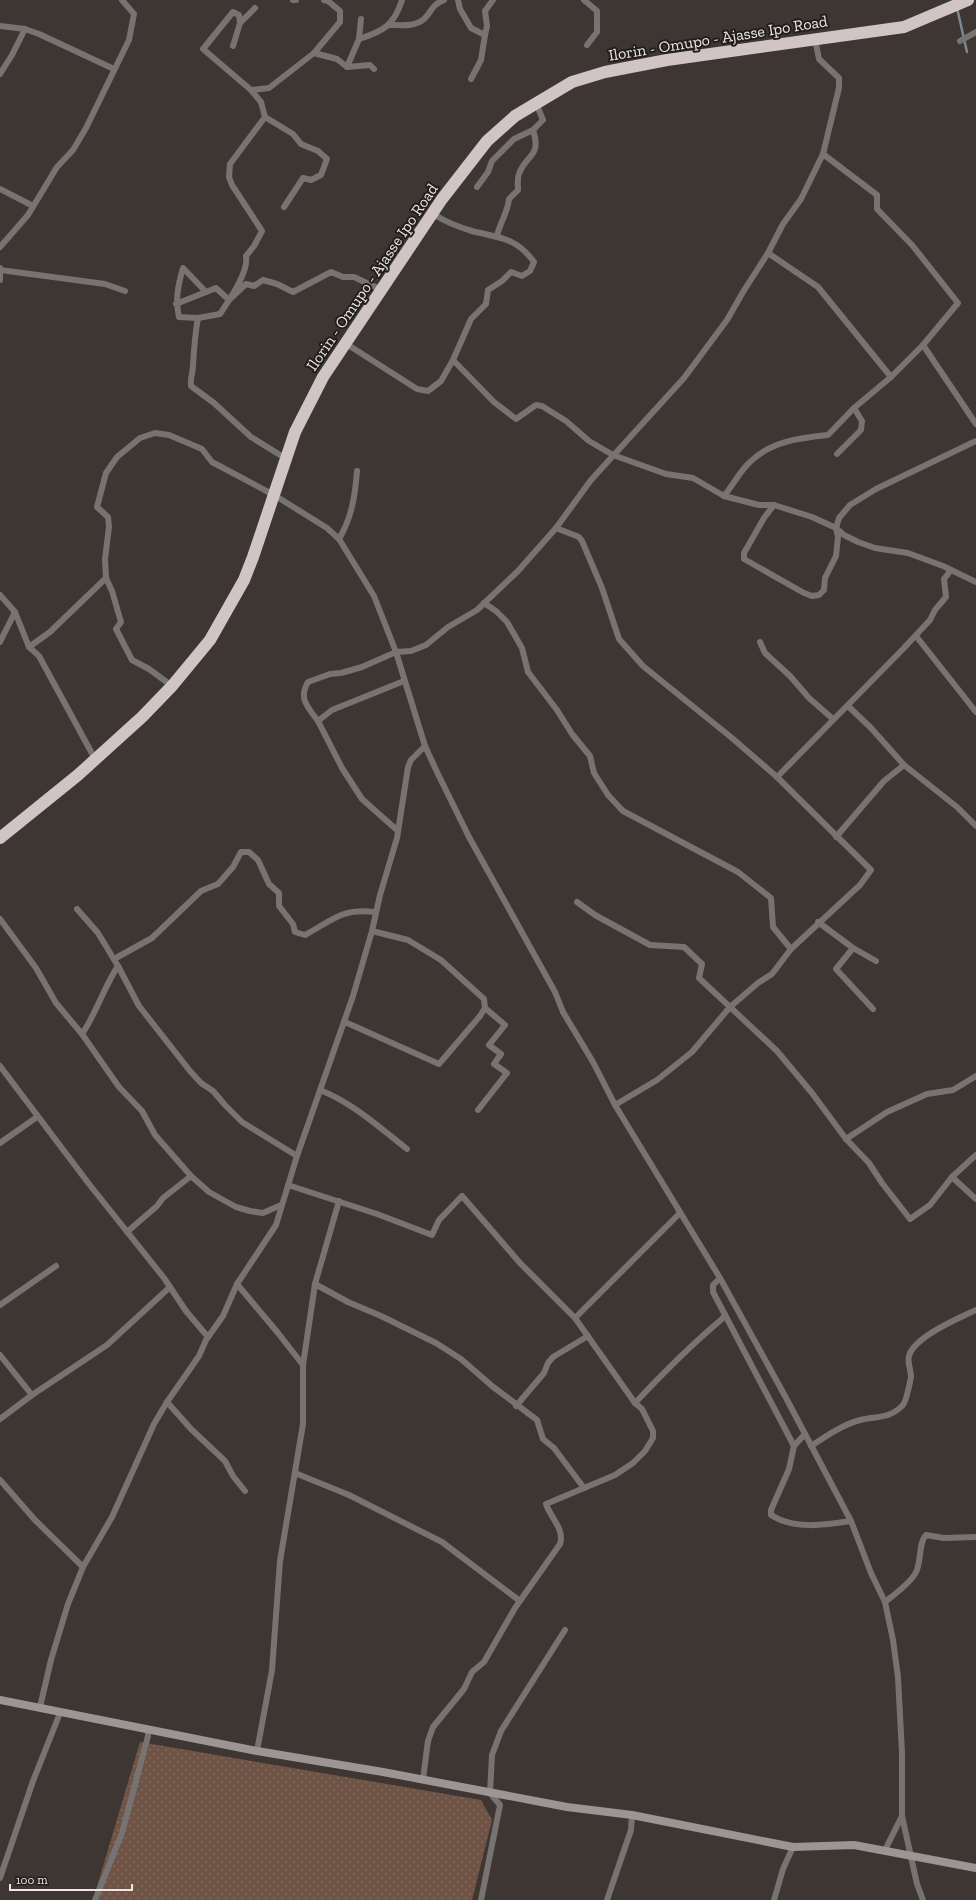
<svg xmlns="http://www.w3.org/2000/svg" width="976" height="1900" font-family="'Zilla Slab',serif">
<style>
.grass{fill:url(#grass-dots)}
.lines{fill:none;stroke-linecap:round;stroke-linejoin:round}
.stream{stroke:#798996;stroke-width:2.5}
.street{stroke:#787373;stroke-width:6}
.secondary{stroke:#9c9594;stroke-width:8}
.highway{stroke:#d0c5c4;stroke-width:12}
.labels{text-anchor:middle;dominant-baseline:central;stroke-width:4;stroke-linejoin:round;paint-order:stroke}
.street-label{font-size:16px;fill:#ede8e6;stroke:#221e1d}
</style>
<defs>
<pattern id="grass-dots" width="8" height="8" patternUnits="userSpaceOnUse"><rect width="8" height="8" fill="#6f5345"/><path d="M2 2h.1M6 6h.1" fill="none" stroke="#846c60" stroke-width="1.8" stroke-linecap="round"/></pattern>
</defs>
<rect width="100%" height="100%" fill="#3e3632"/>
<polygon class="grass" points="140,1742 481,1800 492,1820 472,1900 93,1900"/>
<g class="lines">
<polyline class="stream" points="957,8 967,52"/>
<g class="street">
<polyline points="293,0 296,0"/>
<polyline points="458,0 460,9 471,28 485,35 481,60 471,79"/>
<polyline points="584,0 597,11 597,32 587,45"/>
<polyline points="240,23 255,8"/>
<path d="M390 25C401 25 415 27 424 19 433 11 430 6 444 0"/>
<polyline points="0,26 25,29 39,34 114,69"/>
<polyline points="485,35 487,26 485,11 493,0"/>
<path d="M359 39C384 31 394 25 402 0"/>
<polyline points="960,41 976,32"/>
<path d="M233 46 240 23 239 15 233 12 203 49 251 90 261 102 265 117 230 164 229 177 232 185 262 231 254 246 246 256C249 272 229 300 220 314L198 318 179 317C175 300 178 285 183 268L206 292 216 288 229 300 246 284 254 286 263 280 277 284 293 292 331 272 343 277H354L382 290"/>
<polyline points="314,53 337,59 347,67 370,65 374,69"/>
<polyline points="347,67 359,39 361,19"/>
<polyline points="0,74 12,55 25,29"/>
<polyline points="251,90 269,88 314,53 340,22 340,11 328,1 324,0"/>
<polyline points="265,117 293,134 301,144 318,151 327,159 321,175 311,180 303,178 284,207"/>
<polyline points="477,187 488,172 492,161 514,139 533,130 543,120 536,103"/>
<polyline points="0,189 33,206"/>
<path d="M497 236C500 222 508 212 509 199L518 190C518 185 517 179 519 174 526 154 542 157 533 130"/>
<polyline points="0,247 28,215 57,167 73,150 86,128 129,40 134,14 122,0"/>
<polyline points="768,253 818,287 891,377"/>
<polyline points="0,270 105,284 125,291"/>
<polyline points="0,280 0,268"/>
<polyline points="176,304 206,292"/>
<path d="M198 318C195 334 194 349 193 365 193 374 190 376 191 386L214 403 251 437 285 458"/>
<path d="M345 343 417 389 428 391 441 381 453 360 471 319 486 304 488 290 502 281 511 272 522 276 530 271 534 262C516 237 499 238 472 231 458 227 446 222 433 214"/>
<polyline points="923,345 976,424"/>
<polyline points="453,360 494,402 516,419 536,405 542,406 566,421 589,441 613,455 666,474 693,478 724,496 759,505 774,505 812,517 836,528 844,535 858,542 875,548 908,553 943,566 976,582"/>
<polyline points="837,454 861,430 862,421 854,408"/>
<path d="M724 496C733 485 740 471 750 462 771 441 800 438 828 435L854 408 891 377 923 345 958 303 912 245 877 209V195L823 154"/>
<polyline points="774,505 764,518 744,553 744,559 804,593 812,596 819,595 824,590 825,578 836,556 838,537 836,528 839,518 850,505 876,489 976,441"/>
<polyline points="556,528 579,537 582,541 602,588 619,639 643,666 732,738 777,777 871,870 860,885 791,949 772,974 758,983 730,1007 692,1052 657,1080 615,1105"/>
<path d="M339 539C352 517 355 496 357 471"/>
<polyline points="0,595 15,612 29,647 39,656 95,759"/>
<polyline points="484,603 496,611 507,622 522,648 528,672 557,710 572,734 590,756 594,773 608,795 623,811 738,872 771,898 773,927 791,949"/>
<polyline points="916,636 976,712"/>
<polyline points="0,642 15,612"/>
<polyline points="760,642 765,653 790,676 809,698 833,719"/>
<polyline points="29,647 50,632 106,578"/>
<polyline points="172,686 149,669 132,660 116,629 121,622 112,591 106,578 105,559 109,527 108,517 97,507 106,473 117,457 140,438 155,433 169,435 202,449 212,462 274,495 327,528 339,539 374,596 396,652 425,746 437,772 469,837 555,992 563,1012 593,1062 615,1105 720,1278 785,1396 851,1521 871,1573 885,1602 893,1640 898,1677 902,1753 902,1816 917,1884 923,1900"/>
<path d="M318 721C308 707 298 699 308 682L330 674 341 673 362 667 396 652 411 651 426 645 448 627 477 610 518 571 556 528 591 480 684 378 727 320 743 292 768 253 783 224 801 199 823 154 839 88V78L819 59 815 39"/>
<polyline points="904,765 957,807 976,826"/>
<polyline points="777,777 903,649 930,620 935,610 946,597 944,579 951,570"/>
<polyline points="398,831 362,799 342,768 318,721 332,710 404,681"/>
<polyline points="836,837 884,781 904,765 871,728 848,706"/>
<polyline points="577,902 595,915 650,945 684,947 702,964 699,978 777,1051 812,1093 846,1139 869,1163 882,1183 910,1219 930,1205 952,1177 976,1199"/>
<polyline points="77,909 98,933 118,966 139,1006 190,1071 201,1083 213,1091 225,1105 242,1122 297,1156"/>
<polyline points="0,919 36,968 56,1003 82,1034 119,1087 142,1111 155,1135 191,1176 209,1192 236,1207 250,1211 263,1213 281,1205"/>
<polyline points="818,922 853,948 876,961"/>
<polyline points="853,948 836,969 873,1009"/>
<path d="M114 959 152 938 201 891 218 884 233 867 241 852H249L258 860 269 884 279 893V906L293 924 295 932 305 935C333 920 341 908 375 912"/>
<polyline points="345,1022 439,1064 480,1016 485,1008 484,999 441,960 408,940 372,931"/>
<path d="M82 1034C97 1012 104 987 118 966"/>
<polyline points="0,1066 89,1184 164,1278 186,1311 208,1337"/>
<path d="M320 1090C353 1103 379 1127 407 1149"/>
<polyline points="478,1110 507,1073 494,1064 501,1054 489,1045 505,1025 485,1008"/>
<polyline points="846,1139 887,1112 927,1094 953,1090 976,1076"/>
<polyline points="0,1143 37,1117"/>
<polyline points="952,1177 976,1155"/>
<path d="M288 1185 377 1214 432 1235 439 1220 462 1196 520 1263 575 1318 635 1403 642 1409 653 1431V1438L645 1451 633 1463 615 1475 546 1504C550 1517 565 1529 560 1544L515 1608 484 1662 472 1672 464 1689 433 1727 428 1741 423 1779"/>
<polyline points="127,1232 157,1206 163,1198 191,1176"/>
<polyline points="720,1278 713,1285 713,1292 794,1446"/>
<polyline points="237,1284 278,1333 303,1365"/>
<polyline points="315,1284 348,1302 381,1316 436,1343 461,1359 492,1386 537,1420 543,1439 554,1448 584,1488"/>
<polyline points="0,1305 56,1266"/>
<polyline points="575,1318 680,1213"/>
<polyline points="0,1355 32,1395"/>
<polyline points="167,1402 191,1429 225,1461 233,1476 245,1491"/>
<path d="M635 1403C663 1373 691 1345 722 1319L725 1315"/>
<polyline points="516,1406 544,1373 548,1363 553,1357 588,1336"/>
<polyline points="0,1419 32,1395 107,1345 170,1287"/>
<path d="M805 1434 794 1446 789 1469 771 1510V1515C794 1530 826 1525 851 1521"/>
<path d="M811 1446C826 1436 842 1425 860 1420 876 1416 889 1419 902 1406 906 1403 910 1382 911 1377 911 1370 907 1362 909 1356 914 1337 959 1318 976 1310"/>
<polyline points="295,1473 349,1495 442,1542 520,1601"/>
<polyline points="0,1480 35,1520 83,1567"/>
<path d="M885 1602C895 1594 908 1585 915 1574 922 1563 918 1543 926 1535L944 1538 976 1537"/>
<polyline points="40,1707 51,1660 68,1604 83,1567 112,1517 154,1424 167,1402 199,1356 206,1340 223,1316 237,1284 276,1225 297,1156 353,996 372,931 380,895 397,838 408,767 411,760 425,746"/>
<polyline points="257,1751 272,1670 280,1561 303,1424 303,1365 315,1284 339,1201"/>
<polyline points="885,1850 902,1816"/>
<polyline points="0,1878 33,1781 60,1713"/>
<polyline points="95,1900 122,1833 148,1736 148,1729"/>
<polyline points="481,1900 500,1805 490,1793 492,1755 501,1731 565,1630"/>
<polyline points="607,1900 631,1830 632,1815"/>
<polyline points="774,1900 783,1869 793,1847"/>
</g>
<polyline class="secondary" points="0,1700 257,1751 383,1772 567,1807 632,1815 793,1847 854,1845 976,1868"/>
<polyline class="highway" points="0,838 78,775 142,717 172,686 210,640 244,580 253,557 295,432 323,377 442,199 487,141 515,116 572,82 605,72 667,60 904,27 968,0"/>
</g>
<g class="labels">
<g class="street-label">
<text transform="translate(718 38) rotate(-9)">Ilorin - Omupo - Ajasse Ipo Road</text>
<text transform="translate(372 277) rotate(-56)">Ilorin - Omupo - Ajasse Ipo Road</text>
</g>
</g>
<path d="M10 1884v6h122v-6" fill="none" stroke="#ede8e6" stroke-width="2"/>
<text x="16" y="1884" font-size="12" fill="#ede8e6" stroke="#221e1d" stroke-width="3" paint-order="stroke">100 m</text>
</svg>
